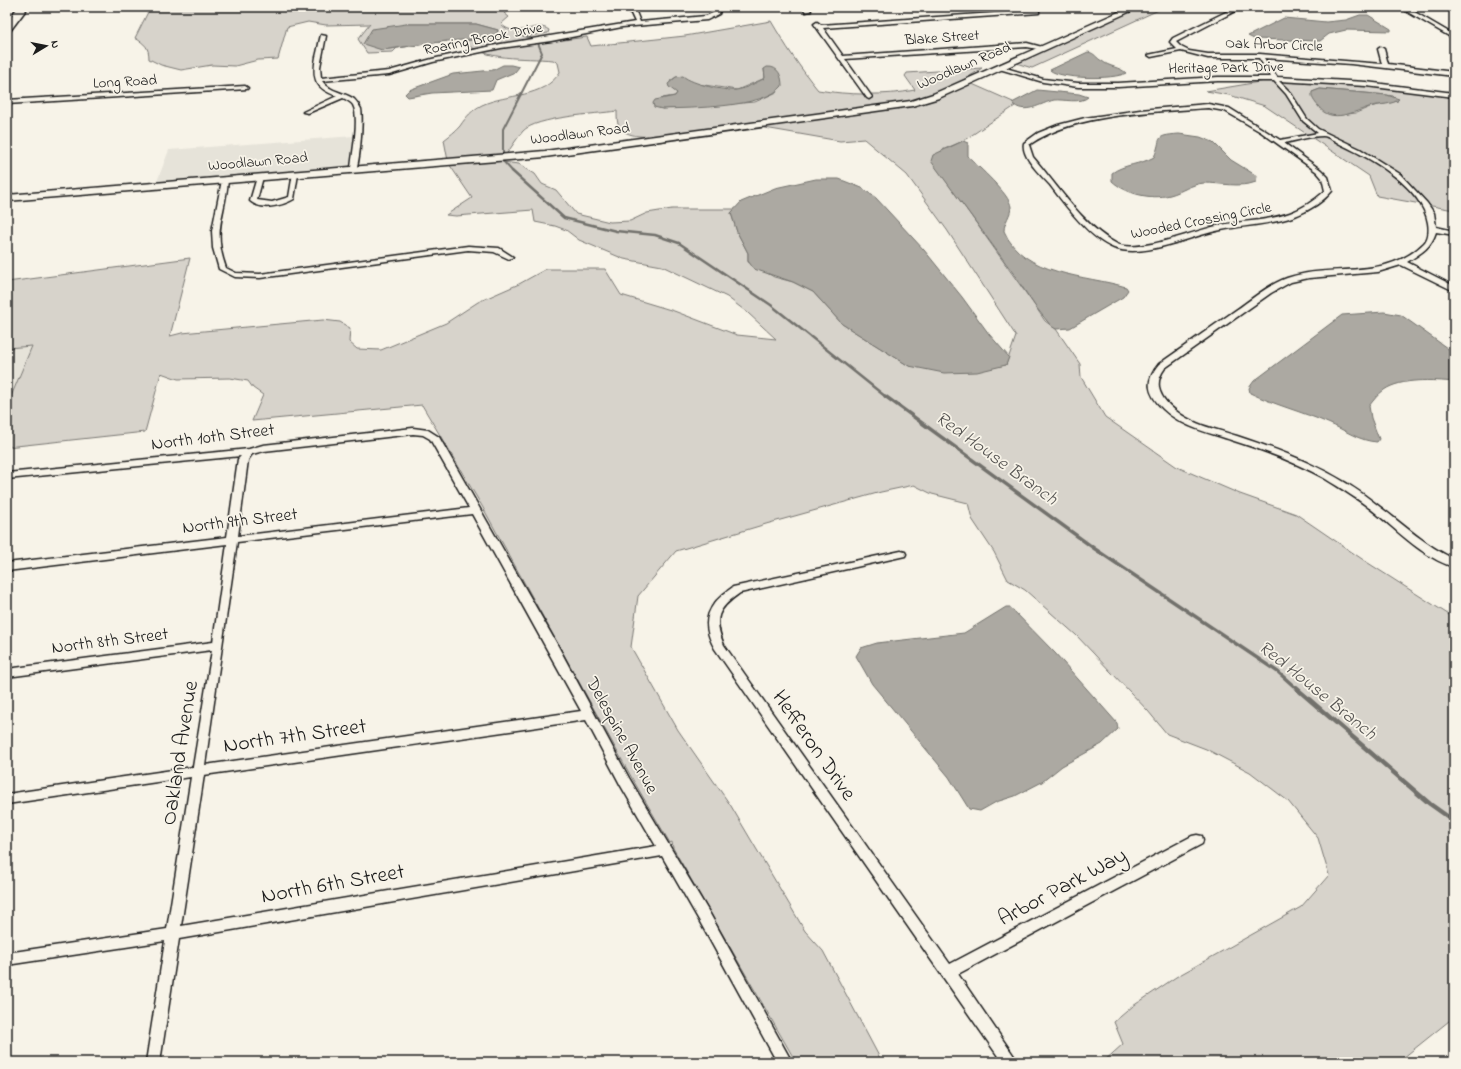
<svg xmlns="http://www.w3.org/2000/svg" width="1461" height="1069" font-family="'Indie Flower',sans-serif">
<style>
.built{fill:#e6e3d9}
.green{fill:#d7d3cb;stroke:#7a7874;fill-rule:evenodd}
.water{fill:#aca9a2;stroke:#72716c}
.lines{fill:none;stroke-linecap:round;stroke-linejoin:round}
.stream-far3{stroke:#72716c;stroke-width:2}
.stream-far2{stroke:#72716c;stroke-width:2.5}
.stream-far1{stroke:#72716c;stroke-width:3.5}
.stream{stroke:#72716c;stroke-width:4.5}
.street-casing{stroke:#1c1c1c;stroke-width:3}
.secondary-casing{stroke:#1c1c1c;stroke-width:3}
.highway-casing{stroke:#1c1c1c;stroke-width:3}
.street{fill:#f7f3e8;fill-rule:evenodd}
.secondary{fill:#f7f3e8;fill-rule:evenodd}
.highway{fill:#f7f3e8;fill-rule:evenodd}
.labels{text-anchor:middle;dominant-baseline:central;stroke-width:3.5;stroke-linejoin:round;paint-order:stroke}
.far-street-label{font-size:15px;fill:#1c1c1c;stroke:#f7f3e8}
.street-label{font-size:18px;fill:#1c1c1c;stroke:#f7f3e8}
.water-label{font-size:19px;font-style:italic;fill:#565452;stroke:#f7f3e8}
.near-street-label{font-size:22px;fill:#1c1c1c;stroke:#f7f3e8}
</style>
<rect width="100%" height="100%" fill="#f7f3e8"/>
<filter id="ink" filterUnits="userSpaceOnUse"><feTurbulence type="fractalNoise" baseFrequency=".025" numOctaves="2"/><feDisplacementMap in="SourceGraphic" scale="8" xChannelSelector="R" yChannelSelector="G"/><feConvolveMatrix kernelMatrix="1 2 1 2 8 2 1 2 1" color-interpolation-filters="sRGB"/></filter>
<g filter="url(#ink)">
<g class="built">
<polygon points="354,136 350,168 156,184 169,150"/>
<polygon points="32,346 8,406 7,406 7,348"/>
</g>
<g class="green">
<path d="M89 7H520L504 13 509 17 501 24C517 40 536 20 549 30L548 33 530 36 533 44 587 37 591 46 685 36 771 21C785 45 800 68 818 90 847 95 886 96 915 90L905 76 907 73 982 68C960 84 936 94 909 102L666 136C652 136 624 140 618 124 617 120 617 115 617 111 596 114 536 117 523 131 517 138 511 148 505 156L448 161 444 140C449 136 456 131 460 126 466 117 472 110 482 105 508 93 543 99 560 72L558 63 553 60C523 57 486 62 463 41L495 38 498 30 476 24H406L382 50 447 41 397 48 393 52 367 53 358 39 370 24 326 25 308 22 287 27 278 59 258 60 235 66 212 65 181 70 161 65 149 59C149 47 145 44 135 38L148 12 146 8 93 10ZM764 69 777 92 755 102 662 109V98L675 96 677 93 670 81 676 77 698 84 737 90 765 78Z"/>
<polygon points="1141,7 1165,7 1032,68 1016,63"/>
<path d="M1277 79 1366 84 1454 96V210L1377 196 1369 176 1265 106 1229 95 1206 91ZM1320 89 1387 95 1393 96 1398 101 1370 107 1356 113 1339 115 1312 92Z"/>
<polygon points="970,83 1013,102 1015,106 963,141 942,150 935,165 1035,306 1045,321 1056,329 1080,364 1081,377 1105,417 1177,467 1240,494 1296,514 1365,561 1454,618 1454,1017 1398,1062 1103,1062 1123,1044 1114,1022 1133,1006 1176,977 1301,907 1329,875 1318,838 1288,801 1250,772 1206,749 1167,734 1148,711 1076,635 1025,590 1008,580 994,552 972,519 968,503 932,494 914,485 881,492 766,524 676,551 638,596 631,647 678,730 731,806 805,931 823,951 882,1062 796,1062 673,848 672,842 670,843 633,780 482,506 422,405 252,421 263,395 253,388 248,381 230,378 178,379 161,373 145,432 7,447 7,406 32,346 7,348 7,282 190,258 170,336 182,333 323,320 340,322 350,328 349,342 357,349 381,350 446,323 478,302 519,284 546,269 605,269 621,295 674,311 737,335 776,339 748,313 727,297 662,266 624,259 579,240 566,230 555,226 535,222 533,210 456,216 446,215 472,198 449,164 503,160 502,162 519,164 535,174 542,184 556,190 576,214 610,222 630,221 647,213 672,209 735,209 731,213 737,232 748,253 748,262 774,277 793,282 813,292 842,324 909,366 1006,365 1016,336 947,230 907,175 864,139 840,141 759,127 897,107"/>
</g>
<g class="water">
<polygon points="1360,15 1368,15 1391,29 1391,31 1346,30 1329,34 1320,41 1254,39 1248,36 1284,18 1326,22 1346,20"/>
<polygon points="406,24 476,24 498,30 495,38 447,41 382,50 363,44 372,29"/>
<path d="M1088 52C1095 53 1096 58 1102 61 1109 67 1120 67 1126 73 1114 80 1059 79 1050 70Z"/>
<polygon points="503,65 511,65 519,67 515,72 496,80 492,90 432,93 408,97 405,94 409,90 453,74 493,70"/>
<path d="M767 67C779 66 782 77 782 86 765 108 690 108 662 109L654 107 653 103 655 100 675 96 677 93 669 87 668 84 676 77 683 76C692 84 724 91 736 90 745 89 757 82 765 78L764 69Z"/>
<path d="M1320 89 1387 95 1399 99C1393 105 1380 104 1372 106 1355 111 1331 125 1318 106 1315 102 1311 98 1312 92Z"/>
<path d="M1037 90 1079 94 1088 97C1081 104 1063 99 1054 100 1041 103 1024 116 1012 103Z"/>
<path d="M1179 134 1200 137 1213 142 1231 160 1257 176 1256 182C1240 188 1221 183 1204 183 1191 184 1182 192 1170 195 1151 200 1126 194 1112 181V173C1124 164 1140 165 1154 157 1163 138 1152 136 1179 134Z"/>
<path d="M963 141 968 143V156C978 167 1010 194 1011 207 1011 215 1004 222 1004 231 1023 276 1086 275 1126 287L1128 290 1123 297 1070 328 1056 329 1051 326 1035 306 1013 273 931 161 933 155Z"/>
<polygon points="816,179 839,179 862,188 876,198 924,250 962,297 989,334 1009,357 1006,365 977,372 944,373 909,366 842,324 813,292 793,282 754,269 748,261 748,253 737,232 731,213 741,202 775,188"/>
<path d="M1384 312 1401 315 1454 353V382C1434 380 1401 378 1384 390 1378 394 1373 401 1369 406L1371 418 1379 439 1377 442C1359 441 1345 430 1328 423 1303 412 1275 405 1250 393L1249 388 1254 381 1342 315Z"/>
<polygon points="1006,607 1010,607 1055,653 1117,723 1118,729 1102,744 1062,766 1042,782 1015,796 996,802 980,811 969,809 949,777 872,684 856,656 861,648 877,643 964,633"/>
</g>
<g class="lines">
<g class="stream-far3">
<polyline points="518,33 534,40"/>
<polyline points="503,155 503,129 542,53 538,43"/>
<polyline points="503,161 513,172"/>
</g>
<polyline class="stream-far2" points="512,171 564,218 616,231 655,235 679,243 771,305 886,397"/>
<polyline class="stream-far1" points="885,396 1095,549 1278,672 1297,689"/>
<polyline class="stream" points="1296,688 1430,804 1454,821"/>
<defs>
<g id="street">
<path d="M628 7H634L640 22 706 16 715 12V7H721L719 14 707 20 622 27 551 41 501 48 433 62 389 75 322 81C330 92 344 92 354 99 357 102 359 105 361 109 363 120 360 160 356 170L351 169C352 154 360 118 353 105 351 102 347 100 343 98L308 113 303 112 337 96C315 88 312 79 316 57 318 50 319 42 321 35L326 36 320 67 321 78 389 71 432 59 501 44 635 22Z"/>
<polygon points="802,7 808,7 811,11 806,12"/>
<path d="M1236 7H1243L1176 42 1181 47 1189 51 1208 54H1260L1382 64 1378 49 1381 47 1384 49 1388 64 1454 72V76L1351 64 1264 58 1277 77 1366 82 1454 93V97L1366 86 1279 81 1290 92 1307 119 1318 129 1360 149 1400 174 1427 203 1434 213 1436 227 1454 231V235L1436 232C1431 248 1421 253 1407 262L1454 286V291L1401 265 1378 272 1309 278 1291 282 1271 293 1165 368C1152 385 1161 399 1176 411 1193 425 1216 429 1237 436 1261 444 1285 452 1308 463 1333 474 1358 489 1380 507 1404 525 1426 546 1454 559V567C1424 558 1400 533 1377 514 1360 500 1342 489 1324 478 1295 462 1263 450 1231 440 1207 432 1182 427 1163 409 1147 393 1145 381 1159 364 1185 346 1210 328 1236 310 1252 299 1268 285 1287 278 1333 262 1385 282 1424 243 1429 238 1429 229 1428 223 1422 187 1372 159 1342 145 1336 142 1328 136 1323 136 1310 136 1296 141 1284 143L1321 170 1328 177 1332 191C1323 202 1308 211 1295 216 1271 225 1245 225 1221 230 1189 236 1145 259 1114 248 1090 239 1065 205 1050 185 1041 175 1021 157 1024 143L1038 133 1058 125 1085 118 1140 110 1208 104 1229 108 1280 140 1318 133 1303 121 1286 94 1274 81H1218L1118 87H1078L1043 82 996 68 999 66 1043 79 1078 83H1118L1218 77H1271L1259 58H1208L1181 51 1151 57 1148 55 1177 49 1170 42 1173 38ZM1208 108 1225 111 1261 132 1317 172 1322 178 1325 191C1315 200 1303 208 1290 213 1268 221 1244 221 1221 225 1196 230 1139 254 1117 244 1084 227 1057 185 1033 157L1029 145C1074 113 1154 112 1208 108Z"/>
<polygon points="1399,7 1406,7 1454,35 1454,39"/>
<polygon points="1037,10 1039,11 1039,13 823,28 843,56 1027,43 1046,48 1043,50 1027,47 845,59 872,97 869,99 867,98 814,24 817,22 821,25"/>
<polygon points="245,86 248,88 247,89 7,104 7,100"/>
<path d="M293 173 298 174 294 199C282 206 261 211 250 201L257 177 260 175 263 177 257 200 272 202 289 197Z"/>
<path d="M225 178 228 180C225 217 212 229 226 268L236 273 260 274 468 246 499 248 513 257 509 259 494 252 468 250 260 278 235 277 219 269 213 248 212 231 222 180Z"/>
<path d="M413 428 428 430 439 437 558 646 629 778 710 914 792 1062H777L700 922 662 856 179 939 160 1062H146L165 941 7 965V953L167 929 191 777 7 804V794L193 767 212 650 7 677V669L213 642 227 544 7 571V563L227 537 238 459 241 456 7 479V473L249 449 263 445ZM413 434 423 435 430 439 469 508 238 536 248 460 252 454 264 451ZM472 514 581 711 205 765 237 542ZM586 720 621 786 656 846 181 926 204 775Z"/>
<path d="M901 551 905 552 906 554 905 556 740 593C717 609 713 618 724 645L950 964 1192 836 1197 835 1202 836 1203 840 1202 844 958 974 1018 1062H1002L715 649C699 621 708 604 733 587Z"/>
</g>
<polygon id="secondary" points="1130,7 1140,7 939,98 912,106 545,157 7,201 7,195 545,151 911,101 933,94"/>
<polygon id="highway" points="18,7 28,7 10,31 7,32 7,22"/>
</defs>
<use href="#street" class="street-casing"/>
<use href="#secondary" class="secondary-casing"/>
<use href="#highway" class="highway-casing"/>
<use href="#street" class="street"/>
<use href="#secondary" class="secondary"/>
<use href="#highway" class="highway"/>
</g>
</g>
<g class="labels">
<g class="far-street-label">
<text transform="translate(942 38) rotate(-4)">Blake Street</text>
<text transform="translate(483 39) rotate(-11)">Roaring Brook Drive</text>
<text transform="translate(1274 45) rotate(2)">Oak Arbor Circle</text>
<text transform="translate(964 66) rotate(-23)">Woodlawn Road</text>
<text transform="translate(1226 68) rotate(-1)">Heritage Park Drive</text>
<text transform="translate(125 82) rotate(-3)">Long Road</text>
<text transform="translate(580 134) rotate(-7)">Woodlawn Road</text>
<text transform="translate(258 162) rotate(-5)">Woodlawn Road</text>
<text transform="translate(1201 221) rotate(-11)">Wooded Crossing Circle</text>
</g>
<g class="street-label">
<text transform="translate(213 438) rotate(-7)">North 10th Street</text>
<text transform="translate(240 522) rotate(-7)">North 9th Street</text>
<text transform="translate(110 642) rotate(-7)">North 8th Street</text>
<text transform="translate(621 736) rotate(61)">Delespine Avenue</text>
</g>
<g class="water-label">
<text transform="translate(996 459) rotate(36)">Red House Branch</text>
<text transform="translate(1317 691) rotate(39)">Red House Branch</text>
</g>
<g class="near-street-label">
<text transform="translate(295 737) rotate(-8)">North 7th Street</text>
<text transform="translate(813 746) rotate(55)">Hefferon Drive</text>
<text transform="translate(181 753) rotate(-81)">Oakland Avenue</text>
<text transform="translate(333 885) rotate(-10)">North 6th Street</text>
<text transform="translate(1063 888) rotate(-28)">Arbor Park Way</text>
</g>
</g>
<rect width="1461" height="1069" fill="none" stroke="#f7f3e8" stroke-width="24"/>
<rect x="12" y="12" width="1437" height="1045" fill="none" stroke="#1c1c1c" stroke-width="1.5" filter="url(#ink)"/>
<g transform="translate(46 46) rotate(80)" stroke="#f7f3e8" stroke-width="3" paint-order="stroke">
<path d="M0-3L7 15L0 10L-7 15Z" fill="#1c1c1c"/>
<text y="-6" font-size="11" font-weight="bold" text-anchor="middle" fill="#1c1c1c">N</text>
</g>
</svg>
